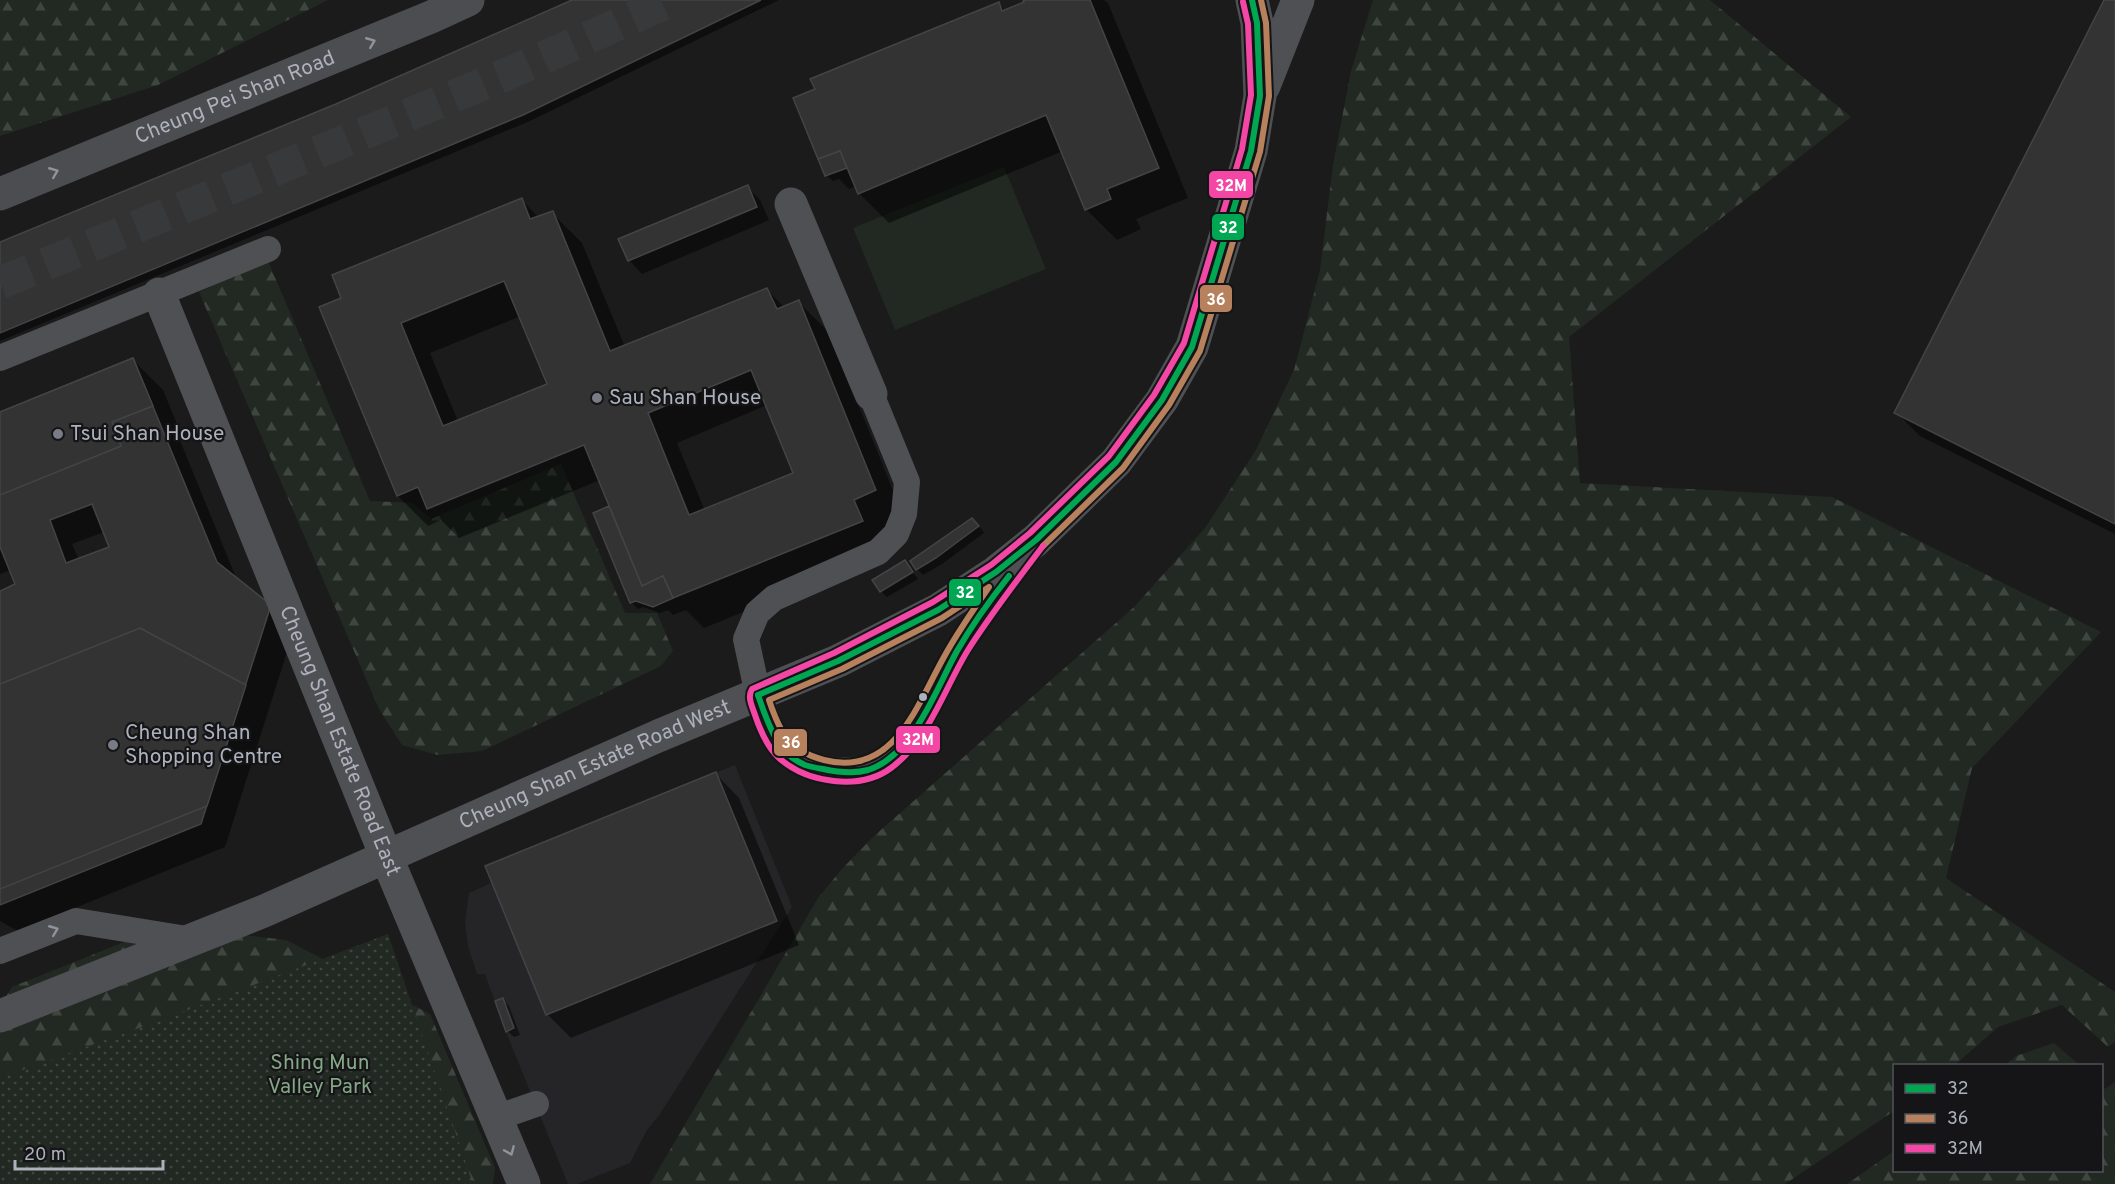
<svg xmlns="http://www.w3.org/2000/svg" width="2115" height="1184" font-family="Overpass,sans-serif">
<style>
.built{fill:#252527}
.grass{fill:#212922}
.forest{fill:url(#forest-firs)}
.park{fill:url(#park-dots)}
.shadow{fill:#0007;fill-rule:evenodd}
.building{fill:#333;stroke:#434447;stroke-width:1.5;fill-rule:evenodd}
.lines{fill:none;stroke-linecap:round;stroke-linejoin:round}
.trunk-tunnel{stroke:#38393b;stroke-width:33;stroke-dasharray:33 16;stroke-linecap:butt}
.service{stroke:#4f5054;stroke-width:26}
.pedestrian{stroke:#4f5054;stroke-width:33}
.minor{stroke:#4f5054;stroke-width:33}
.trunk{stroke:#4c4d50;stroke-width:33}
.bus-1-casing{stroke:#151517;stroke-width:10}
.bus-2-casing{stroke:#151517;stroke-width:10}
.bus-3-casing{stroke:#151517;stroke-width:10}
.bus-1{stroke:#00a651;stroke-width:6}
.bus-2{stroke:#b6815c;stroke-width:6}
.bus-3{stroke:#f346a5;stroke-width:6}
.oneway{stroke:#8f939c}
.oneway2{stroke:#90949d}
.poi-dot{fill:#797c84;stroke:#151517;stroke-width:2}
.bus-dot{fill:#acb1bc;stroke:#151517;stroke-width:2}
.labels{text-anchor:middle;dominant-baseline:central;stroke-width:4.5;stroke-linejoin:round;paint-order:stroke}
.street-label{font-size:21px;fill:#acb1bc;stroke:#151517}
.poi-label{font-size:21px;fill:#acb1bc;stroke:#151517;text-anchor:start}
.park-label{font-size:21px;fill:#84a786;stroke:#151517}
.line-badge{stroke:#151517;stroke-width:2}
.badge-label{font-size:16px;text-anchor:middle;font-weight:bold;fill:#fff}
</style>
<defs>
<pattern id="forest-firs" width="22" height="20" patternUnits="userSpaceOnUse" patternTransform="scale(1.5)"><rect width="22" height="20" fill="#212922"/><path d="M5 1l3.5 6h-7zM16 11l3.5 6h-7z" fill="#3f4640"/></pattern>
<pattern id="park-dots" width="8" height="8" patternUnits="userSpaceOnUse" patternTransform="scale(1.5)"><rect width="8" height="8" fill="#212922"/><path d="M2 2h.1M6 6h.1" fill="none" stroke="#3f4640" stroke-width="1.8" stroke-linecap="round"/></pattern>
</defs>
<rect width="100%" height="100%" fill="#1b1b1b"/>
<polygon class="built" points="735,765 792,907 660,1114 647,1130 630,1163 577,1184 568,1184 506,1032 485,974 477,974 468,946 465,922 469,893 491,883 485,866"/>
<polygon class="grass" points="1004,167 1046,269 895,330 853,228"/>
<g class="forest">
<polygon points="0,0 328,0 158,85 0,136"/>
<polygon points="1373,0 1710,0 1851,117 1569,337 1580,483 1832,497 2101,632 1972,768 1946,878 2115,992 2115,1042 2108,1047 2062,1005 1998,1027 1955,1065 1894,1066 1894,1111 1785,1184 650,1184 818,898 841,870 874,836 1134,607 1205,528 1256,450 1294,370 1320,270 1333,165 1351,71"/>
<polygon points="268,261 370,501 412,503 431,519 561,464 625,613 657,613 673,651 661,666 482,751 438,755 402,745 379,709 199,292"/>
<polygon points="164,926 286,940 430,1014 495,1168 493,1184 0,1184 0,1006 12,987"/>
<polygon points="2054,1043 2079,1065 2005,1065 2016,1056"/>
<polygon points="2115,1082 2115,1184 1847,1184 1894,1151 1894,1170 2102,1170 2102,1086 2105,1089"/>
</g>
<polygon class="park" points="388,934 473,1184 0,1184 0,1078 164,1019"/>
<g class="shadow">
<polygon points="575,0 779,0 530,121 0,341 0,244 337,106"/>
<polygon points="1025,0 1104,0 1108,3 1188,198 1136,219 1141,229 1117,240 1087,210 1063,151 889,223 859,193 856,186 849,189 839,179 833,181 826,175 795,99 999,4 1006,12 1026,3"/>
<polygon points="2106,0 2115,0 2115,534 1920,436 1896,412"/>
<polygon points="747,187 760,200 769,220 642,274 629,260"/>
<path d="M522 200 539 218 552 213 582 243 625 347 766 289 784 307 798 302 829 332 905 520 892 551 704 628 686 610 673 615 668 610 660 613 643 607 638 609 631 602 609 508 614 513 600 480 459 538 441 520 428 526 398 496 321 308 343 299ZM521 316 549 385 458 421 430 353ZM767 405 795 473 705 511 677 443Z"/>
<path d="M133 360 163 390 182 436 179 438 237 580 294 630 225 847 18 931 0 921V592L17 585 11 570 0 574V413ZM104 532 110 547 79 560 72 544Z"/>
<polygon points="979,526 984,533 942,564 923,575 917,569"/>
<polygon points="905,562 918,579 887,597 881,591"/>
<polygon points="716,774 739,798 799,945 571,1038 547,1014"/>
<polygon points="503,1000 509,1006 520,1035 514,1037 507,1031"/>
</g>
<g class="building">
<polygon points="572,0 761,0 523,115 0,333 0,242 336,104"/>
<polygon points="1023,0 1090,0 1159,168 1107,189 1111,199 1085,210 1046,115 858,194 840,151 818,159 793,98 815,89 810,79 999,2 1002,11 1024,2"/>
<polygon points="2104,0 2115,0 2115,524 1894,413"/>
<polygon points="840,151 847,168 825,176 818,159"/>
<polygon points="748,185 757,207 628,261 618,239"/>
<path d="M522 198 530 219 553 211 610 351 767 288 777 309 799 300 876 490 854 500 863 521 673 598 663 576 642 586 584 445 427 509 418 487 397 496 319 307 341 298 332 275ZM504 281 547 384 443 426 401 323ZM751 370 793 473 689 515 648 413Z"/>
<path d="M133 358 217 562 271 605 201 824 0 905V591L15 584 0 547V412ZM92 504 109 547 66 563 50 520Z"/>
<polygon points="133,358 153,406 112,422 121,446 0,495 0,412"/>
<polygon points="609,506 642,586 663,576 673,598 653,607 636,601 630,603 593,513"/>
<polygon points="972,518 979,526 936,558 916,570 910,561"/>
<polygon points="905,560 913,572 880,592 872,580"/>
<polygon points="140,628 246,685 207,806 0,889 0,684"/>
<polygon points="716,772 777,921 546,1015 485,866"/>
<polygon points="503,998 514,1028 506,1032 495,1001"/>
</g>
<g class="lines">
<polyline class="trunk-tunnel" points="0,283 505,75 672,0"/>
<g class="service">
<polyline points="0,358 268,249"/>
<polyline points="871,394 907,482 904,514 896,534 878,552 774,598 757,613 746,639 758,695 774,736 786,751 805,764 834,771 871,769 894,755 919,723 958,650 980,615 1018,564"/>
<polyline points="0,951 76,921 193,940"/>
<polyline points="496,1118 536,1104"/>
</g>
<polyline class="pedestrian" points="791,204 871,394"/>
<g class="minor">
<polyline points="1264,86 1298,0"/>
<path id="s1" d="M159 294 386 856 524 1184"/>
<path id="s2" d="M0 1016 264 911 658 736 838 661 938 610 996 572 1036 540 1116 462 1162 400 1192 347 1251 151 1260 96 1257 23 1252 0"/>
</g>
<path class="trunk" id="s3" d="M0 194 431 17 468 0"/>
<defs>
<g id="bus-1">
<polyline points="758,695 838,661 938,610 996,572 1036,540 1116,462 1162,400 1192,347 1251,151 1260,96 1257,23 1252,0"/>
<path d="M758 695C767 721 777 754 805 765 811 767 817 768 823 769 837 772 854 774 868 770 913 756 936 689 957 651 972 625 990 600 1009 576"/>
</g>
<g id="bus-2">
<polyline points="1043,546 1123,468 1169,405 1200,351 1260,152 1269,96 1266,23 1261,0"/>
<path d="M989 587C973 610 957 633 944 657 917 705 894 778 824 760 789 751 780 733 769 700L842 669 942 618Z"/>
</g>
<path id="bus-3" d="M1043 546C1017 580 991 614 968 650 944 689 929 740 891 768 860 791 807 783 779 758 767 747 760 730 755 715 752 706 747 697 752 689L834 653 933 602 991 565 1030 533 1109 456 1154 395 1184 343 1242 149 1251 95 1248 24 1243 2"/>
</defs>
<use href="#bus-1" class="bus-1-casing"/>
<use href="#bus-2" class="bus-2-casing"/>
<use href="#bus-3" class="bus-3-casing"/>
<use href="#bus-1" class="bus-1"/>
<use href="#bus-2" class="bus-2"/>
<use href="#bus-3" class="bus-3"/>
</g>
<defs><path id="oneway-chevron" d="M-2-3.5L2.5 0L-2 3.5" fill="none" stroke-width="1.6" stroke-linecap="round" stroke-linejoin="round" transform="scale(1.5)"/></defs>
<g class="oneway">
<use href="#oneway-chevron" transform="translate(371 42) rotate(-22)"/>
<use href="#oneway-chevron" transform="translate(54 172) rotate(-22)"/>
</g>
<g class="oneway2">
<use href="#oneway-chevron" transform="translate(54 930) rotate(-22)"/>
<use href="#oneway-chevron" transform="translate(510 1151) rotate(67)"/>
</g>
<g class="poi-dot">
<circle cx="597" cy="398" r="6"/>
<circle cx="58" cy="434" r="6"/>
<circle cx="113" cy="745" r="6"/>
</g>
<circle class="bus-dot" cx="923" cy="697" r="5"/>
<g class="labels">
<g class="street-label">
<text stroke="none"><textPath href="#s3" startOffset="254">Cheung Pei Shan Road</textPath></text>
<text stroke="none"><textPath href="#s1" startOffset="482">Cheung Shan Estate Road East</textPath></text>
<text stroke="none"><textPath href="#s2" startOffset="646">Cheung Shan Estate Road West</textPath></text>
</g>
<g class="poi-label">
<text x="609" y="398">Sau Shan House</text>
<text x="70" y="434">Tsui Shan House</text>
<text x="125" y="733">Cheung Shan<tspan x="125" dy="24">Shopping Centre</tspan></text>
</g>
<g class="park-label">
<text x="320" y="1063">Shing Mun<tspan x="320" dy="24">Valley Park</tspan></text>
</g>
</g>
<g class="line-badge">
<rect x="1208" y="170" width="46" height="29" rx="6" fill="#f346a5"/>
<rect x="1211" y="213" width="34" height="28" rx="6" fill="#00a651"/>
<rect x="1199" y="284" width="34" height="29" rx="6" fill="#b6815c"/>
<rect x="948" y="578" width="34" height="29" rx="6" fill="#00a651"/>
<rect x="895" y="725" width="46" height="29" rx="6" fill="#f346a5"/>
<rect x="773" y="728" width="35" height="29" rx="6" fill="#b6815c"/>
</g>
<g class="badge-label">
<text x="1231" y="191">32M</text>
<text x="1228" y="233">32</text>
<text x="1216" y="305">36</text>
<text x="965" y="598">32</text>
<text x="918" y="745">32M</text>
<text x="791" y="748">36</text>
</g>
<rect x="1893" y="1064" width="210" height="108" fill="#151517" stroke="#515359" stroke-width="1.5"/>
<rect x="1905" y="1084" width="30" height="9" fill="#00a651" stroke="#515359" stroke-width="1.5"/>
<text x="1947" y="1094" font-size="18" fill="#acb1bc">32</text>
<rect x="1905" y="1114" width="30" height="9" fill="#b6815c" stroke="#515359" stroke-width="1.5"/>
<text x="1947" y="1124" font-size="18" fill="#acb1bc">36</text>
<rect x="1905" y="1144" width="30" height="9" fill="#f346a5" stroke="#515359" stroke-width="1.5"/>
<text x="1947" y="1154" font-size="18" fill="#acb1bc">32M</text>
<path d="M15 1160v9h148v-9" fill="none" stroke="#acb1bc" stroke-width="3"/>
<text x="24" y="1160" font-size="18" fill="#acb1bc" stroke="#151517" stroke-width="4.5" paint-order="stroke">20 m</text>
</svg>
